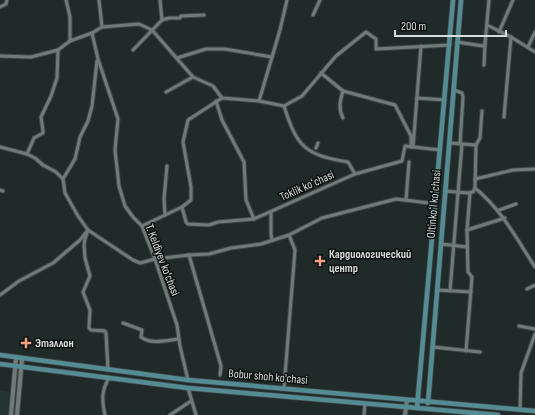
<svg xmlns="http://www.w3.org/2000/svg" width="535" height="415" font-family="'Sofia Sans Condensed',sans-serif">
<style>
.built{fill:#243531}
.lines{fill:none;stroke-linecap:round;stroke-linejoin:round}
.minor-casing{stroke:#3e4745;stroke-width:5}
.secondary-casing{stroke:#3e4745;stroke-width:6}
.primary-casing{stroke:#3e4745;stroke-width:6}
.minor{stroke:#6f7b78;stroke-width:3}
.secondary{stroke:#6f7b78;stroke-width:4}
.primary{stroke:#548c93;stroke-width:4.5}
.poi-dot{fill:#f39f84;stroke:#0d1110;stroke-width:1.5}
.labels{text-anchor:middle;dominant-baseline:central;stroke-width:3;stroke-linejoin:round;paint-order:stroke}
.street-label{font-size:12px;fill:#d5dcda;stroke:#0d1110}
.poi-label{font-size:12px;font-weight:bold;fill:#d5dcda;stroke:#0d1110;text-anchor:start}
</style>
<rect width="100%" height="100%" fill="#202a28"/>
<polygon class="built" points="0,390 9,392 8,415 0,415"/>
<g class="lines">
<defs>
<g id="minor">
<polyline points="66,0 70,17 70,41"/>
<polyline points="99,0 102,27"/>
<polyline points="0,7 6,4 7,0"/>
<polyline points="313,15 320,0"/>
<polyline points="162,20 169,18 180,18 181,16 204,15"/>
<polyline points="487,25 511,37 535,52"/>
<polyline points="499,32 513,0"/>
<polyline points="92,33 98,59 118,119 115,150 119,186 125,206 133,217 142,226 155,259 177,325 180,346 188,380"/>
<polyline points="457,42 483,46 485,44 489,0"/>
<polyline points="528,47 535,32"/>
<polyline points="133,50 162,20 160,0"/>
<polyline points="0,56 31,57 58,50 70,41 92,33 102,27 139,24 152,30 193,77 213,86 222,98 259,101 284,106 302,96 336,56 366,32 376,39 376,49 450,45"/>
<polyline points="177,58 206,49 225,49 272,57"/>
<polyline points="484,65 485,44"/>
<polyline points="321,73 343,91 395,105 411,136 411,147"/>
<polyline points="454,90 462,93 463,97 460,144"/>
<polyline points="166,92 193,77"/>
<polyline points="417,98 445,100"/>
<polyline points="216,101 222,120 244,162 246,200 254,219"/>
<polyline points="259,101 280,30 287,0"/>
<path d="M284 106C297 147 305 155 348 162L355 174"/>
<polyline points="504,117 511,37"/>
<path d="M343 118C338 108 340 101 343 91"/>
<polyline points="476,145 480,138 482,111"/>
<polyline points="0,147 27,154 35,158 43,165 56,172 63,179 65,193 78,216 88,230 85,239 84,245 85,258 90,276 83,292 90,310 89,328 91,330 105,331 106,333 108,370"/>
<polyline points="413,147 421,46"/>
<polyline points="316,148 318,143"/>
<polyline points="27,154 34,138 43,133 43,131 41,117 51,96 57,78 58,50"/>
<polyline points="63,179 75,159 80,137 88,121 92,106 97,61"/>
<polyline points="475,179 513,170 535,169"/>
<path d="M475 188C502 210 516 238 535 267"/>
<polyline points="0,190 3,191"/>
<polyline points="445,191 468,193 473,192 475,188 476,145 449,143"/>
<polyline points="406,200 409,162"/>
<polyline points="182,207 186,222 188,224 209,225 218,222 254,219 355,174 402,161 405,146 440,150"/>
<polyline points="499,210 516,204"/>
<polyline points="271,212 271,234 272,240"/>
<polyline points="165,215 164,199 167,166"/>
<polyline points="142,226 182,207 191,200 191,187 183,142 188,120 222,98"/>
<polyline points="467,230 505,218"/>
<polyline points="441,244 467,247"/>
<polyline points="527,289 535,285"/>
<polyline points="437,290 471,292"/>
<polyline points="450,291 462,144"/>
<polyline points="0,295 19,281 53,263 80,240 88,230 133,260 140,263 155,259 189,255"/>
<path d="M123 323 142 330 141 337C151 345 168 340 179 339"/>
<polyline points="519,326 535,329"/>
<polyline points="433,347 480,352"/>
<polyline points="466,351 472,277 468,272 467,230 470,193"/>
<polyline points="220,375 221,366 189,255 209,254 231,248 261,244 289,235 322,218 396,199 429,203 435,206"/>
<polyline points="188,388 196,415"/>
<polyline points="284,388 295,250 289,235"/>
<polyline points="520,410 521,373 535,334"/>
<path d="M105 415C102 401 101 391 109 378"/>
<polyline points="170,415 191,401"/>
<polyline points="364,415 365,403"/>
</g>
<g id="secondary">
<polyline points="11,415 16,358"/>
<polyline points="17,415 22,359"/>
<polyline points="405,415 407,400"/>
</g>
<g id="primary">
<polyline points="0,355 188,380 535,411"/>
<polyline points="0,364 188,388 498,415"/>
<polyline points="428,403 461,0"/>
<polyline points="417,408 453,0"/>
</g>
</defs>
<use href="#minor" class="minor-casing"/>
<use href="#secondary" class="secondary-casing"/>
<use href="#primary" class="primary-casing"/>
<use href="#minor" class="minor"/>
<use href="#secondary" class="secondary"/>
<use href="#primary" class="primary"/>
</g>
<g class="poi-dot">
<path d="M318 255h4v4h4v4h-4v4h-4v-4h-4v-4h4z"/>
<path d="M24 337h4v4h4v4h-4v4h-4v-4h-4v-4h4z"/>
</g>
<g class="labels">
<g class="street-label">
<text transform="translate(307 186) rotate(-24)">Toklik koʻchasi</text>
<text transform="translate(434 204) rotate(-85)">Oltinkoʻl koʻchasi</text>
<text transform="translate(162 260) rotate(69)">T. Keldiyev ko'chasi</text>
<text transform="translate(268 377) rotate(5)">Bobur shoh ko'chasi</text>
</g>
<g class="poi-label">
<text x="329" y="254">Кардиологический<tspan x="329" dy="14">центр</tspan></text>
<text x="35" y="343">Эталлон</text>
</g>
</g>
<path d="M395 30v6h111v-6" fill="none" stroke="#d5dcda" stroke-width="2"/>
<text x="401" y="30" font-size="12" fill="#d5dcda" stroke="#0d1110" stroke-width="3" paint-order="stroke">200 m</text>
</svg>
